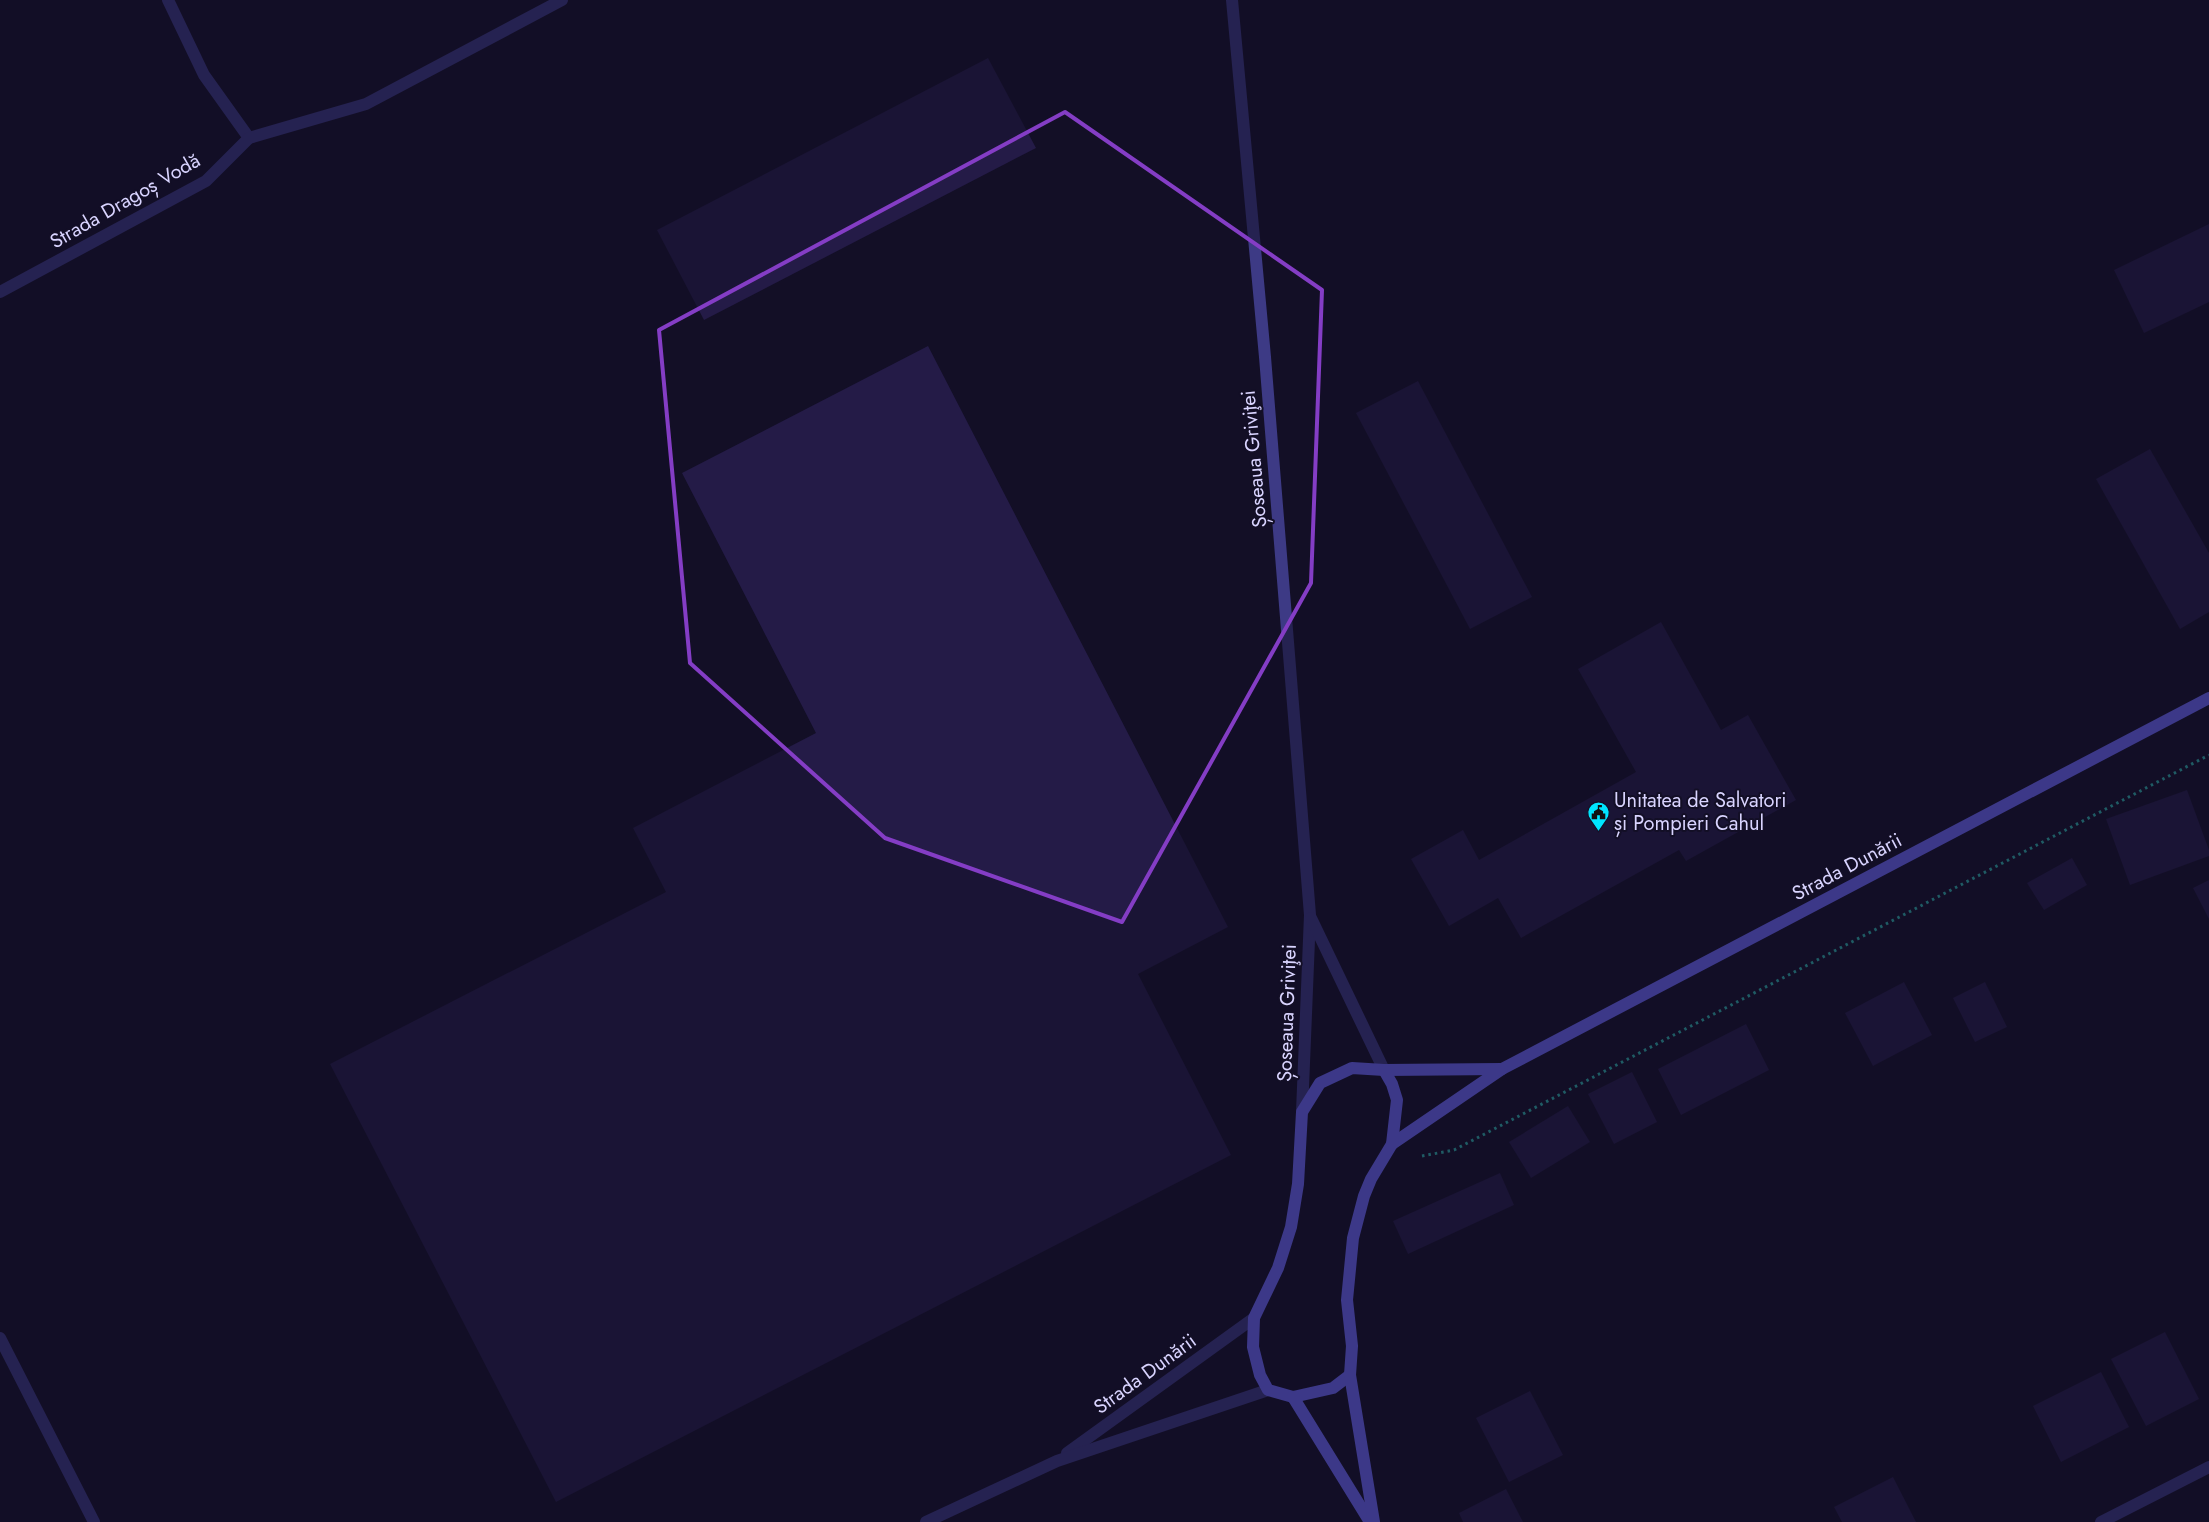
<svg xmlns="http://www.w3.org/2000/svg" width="2209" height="1522" font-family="Jost,sans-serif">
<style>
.building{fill:#241b47}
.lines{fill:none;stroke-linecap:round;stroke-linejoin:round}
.path{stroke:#2fb8b0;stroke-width:3;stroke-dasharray:2.5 4;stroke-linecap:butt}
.service{stroke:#3d3a85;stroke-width:12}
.minor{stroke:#3d3a85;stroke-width:12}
.tertiary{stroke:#3d3a85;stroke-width:12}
.secondary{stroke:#6f6bff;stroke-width:12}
.marked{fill:none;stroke:#843dc5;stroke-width:4;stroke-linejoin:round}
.labels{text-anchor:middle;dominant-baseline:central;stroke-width:4;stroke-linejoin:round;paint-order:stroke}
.street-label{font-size:20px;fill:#d9d4ff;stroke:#130f26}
.poi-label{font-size:20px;fill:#d9d4ff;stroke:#130f26;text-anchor:start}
</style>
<rect width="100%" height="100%" fill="#130f26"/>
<g class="building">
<polygon points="988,58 1036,148 704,320 657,230"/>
<polygon points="2209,224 2209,302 2144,333 2114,270"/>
<polygon points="928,346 1228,927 1138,974 1231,1155 556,1502 330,1064 666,892 633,828 816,733 682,473"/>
<polygon points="1418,381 1532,597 1470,629 1356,413"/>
<polygon points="2150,449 2209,553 2209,612 2180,629 2096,479"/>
<polygon points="1661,622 1721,730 1748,715 1796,800 1686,861 1679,850 1521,938 1498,898 1449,926 1411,859 1463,830 1479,860 1636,772 1578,669"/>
<polygon points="2187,790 2209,850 2209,856 2130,885 2106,819"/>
<polygon points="2072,858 2087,885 2044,910 2027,883"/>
<polygon points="2209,880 2209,919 2193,888"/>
<polygon points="1904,982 1932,1035 1873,1066 1845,1013"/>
<polygon points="1985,982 2007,1027 1975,1042 1953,998"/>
<polygon points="1746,1024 1769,1070 1681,1115 1658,1069"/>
<polygon points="1632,1072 1657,1122 1614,1144 1588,1094"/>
<polygon points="1568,1106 1590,1142 1531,1178 1509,1142"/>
<polygon points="1500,1173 1514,1205 1408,1254 1393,1221"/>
<polygon points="2165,1332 2199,1399 2146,1426 2111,1359"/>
<polygon points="2101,1372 2129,1427 2061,1462 2033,1406"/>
<polygon points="1530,1391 1563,1455 1509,1482 1476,1418"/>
<polygon points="1893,1477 1916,1522 1842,1522 1834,1507"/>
<polygon points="1506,1489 1523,1522 1463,1522 1459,1513"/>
</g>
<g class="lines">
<polyline class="path" points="1422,1156 1454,1150 2209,755"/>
<polyline class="service" points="0,1338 94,1522"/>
<g class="minor">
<polyline points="168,0 204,75 249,138"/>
<polyline points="0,292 206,181 249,138 366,104 562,0"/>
<polyline points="1067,1453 1254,1318"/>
<polyline points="926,1522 1057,1461 1268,1390"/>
<polyline points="2101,1522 2209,1467"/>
</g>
<g class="tertiary">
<polyline points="1232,0 1265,357 1310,915 1302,1112"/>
<polyline points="1311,918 1384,1070"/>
</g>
<g class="secondary">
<polyline points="1392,1144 1502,1069 2209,698"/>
<polyline points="1350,1375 1333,1388 1293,1397 1268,1390 1260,1375 1253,1347 1254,1318 1278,1268 1291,1227 1298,1184 1302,1112 1320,1083 1352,1068 1384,1070 1502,1069"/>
<polyline points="1293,1397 1370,1522"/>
<polyline points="1374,1522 1350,1375 1352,1346 1347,1300 1353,1238 1364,1196 1371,1179 1392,1144 1397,1100 1392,1084 1384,1070"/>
</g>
</g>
<path d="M0 0H2209V1522H0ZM1065 112 1322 290 1311 583 1122 922 885 838 690 663 659 330Z" fill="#130f26" fill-opacity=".55" fill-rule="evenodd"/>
<path class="marked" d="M1065 112 1322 290 1311 583 1122 922 885 838 690 663 659 330Z"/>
<defs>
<symbol id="civic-pin" viewBox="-11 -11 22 30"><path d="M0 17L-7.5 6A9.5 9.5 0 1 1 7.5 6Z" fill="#00e5ff" stroke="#130f26"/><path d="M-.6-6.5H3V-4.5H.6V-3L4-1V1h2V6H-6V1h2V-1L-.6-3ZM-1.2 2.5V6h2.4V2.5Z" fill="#111"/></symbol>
</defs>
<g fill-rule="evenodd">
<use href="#civic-pin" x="1586" y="800" width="25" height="34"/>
</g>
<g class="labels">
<g class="street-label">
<text transform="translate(125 201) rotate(-30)">Strada Dragoș Vodă</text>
<text transform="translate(1254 459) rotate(-95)">Șoseaua Griviţei</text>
<text transform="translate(1847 867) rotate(-28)">Strada Dunării</text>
<text transform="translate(1287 1013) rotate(-88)">Șoseaua Griviţei</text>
<text transform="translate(1145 1374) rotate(-36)">Strada Dunării</text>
</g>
<g class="poi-label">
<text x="1614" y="800">Unitatea de Salvatori<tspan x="1614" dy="23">și Pompieri Cahul</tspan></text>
</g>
</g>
</svg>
